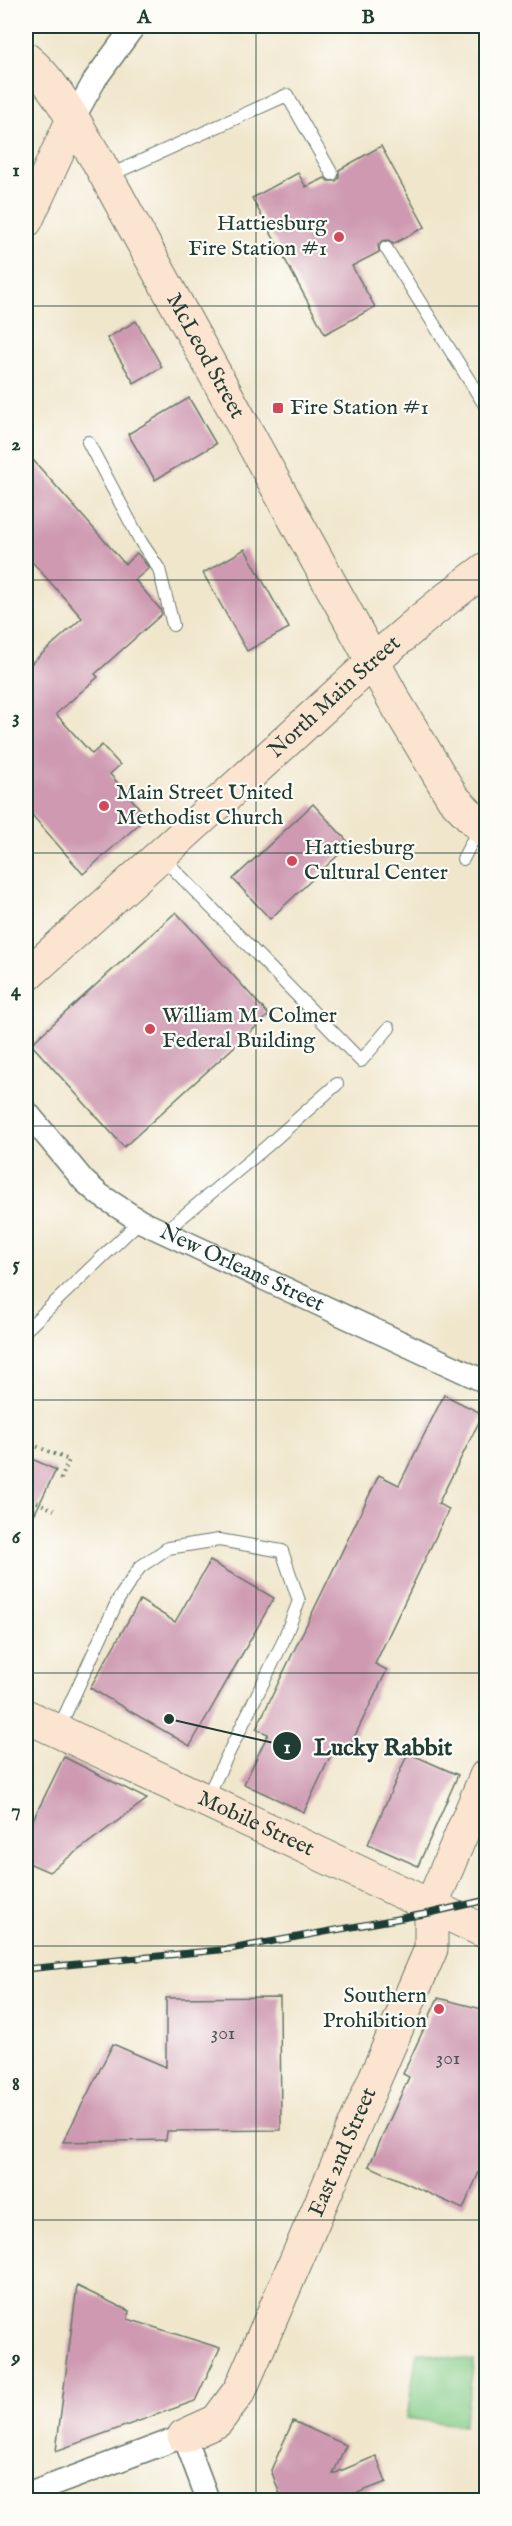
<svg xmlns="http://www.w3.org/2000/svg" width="512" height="2526" font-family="'IM FELL English',serif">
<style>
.green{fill:#83cc88;stroke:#51845e;stroke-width:1.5}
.building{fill:#ce99b1}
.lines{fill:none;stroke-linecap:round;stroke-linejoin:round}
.lane-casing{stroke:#687869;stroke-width:14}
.street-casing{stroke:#687869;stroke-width:25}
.secondary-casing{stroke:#687869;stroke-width:35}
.path{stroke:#687869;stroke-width:4;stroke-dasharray:1.5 4.5;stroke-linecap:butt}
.lane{stroke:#fff;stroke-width:12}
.street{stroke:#fff;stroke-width:22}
.secondary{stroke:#fce5d0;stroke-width:33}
.rail-casing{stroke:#1f3d34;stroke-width:7}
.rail{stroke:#fdfcf7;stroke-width:4.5;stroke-dasharray:14;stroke-linecap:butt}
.grid{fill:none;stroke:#1f3d34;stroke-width:1.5;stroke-opacity:0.55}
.poi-dot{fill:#d1495b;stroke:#fdfcf7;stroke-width:2}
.labels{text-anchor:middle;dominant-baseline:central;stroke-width:4.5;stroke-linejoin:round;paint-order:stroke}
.number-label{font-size:20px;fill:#4b5453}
.poi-label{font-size:22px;fill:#1f3d34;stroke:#fdfcf7;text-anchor:start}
.street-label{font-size:22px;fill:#1f3d34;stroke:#fdfcf7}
.leader{fill:none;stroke:#1f3d34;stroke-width:2}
.callout-dot{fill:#1f3d34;stroke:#fdfcf7;stroke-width:2}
.mark-label{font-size:18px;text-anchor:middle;font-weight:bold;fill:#fff}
.callout-label{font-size:24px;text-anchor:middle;font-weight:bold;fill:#1f3d34;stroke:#fdfcf7;stroke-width:4.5;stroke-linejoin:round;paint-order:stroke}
.neatline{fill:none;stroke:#1f3d34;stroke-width:2}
.grid-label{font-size:20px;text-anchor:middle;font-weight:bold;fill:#1f3d34}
</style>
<rect width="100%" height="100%" fill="#fdfcf7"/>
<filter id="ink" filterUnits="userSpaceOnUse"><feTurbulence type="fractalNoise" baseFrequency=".0167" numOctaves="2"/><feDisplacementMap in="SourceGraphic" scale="12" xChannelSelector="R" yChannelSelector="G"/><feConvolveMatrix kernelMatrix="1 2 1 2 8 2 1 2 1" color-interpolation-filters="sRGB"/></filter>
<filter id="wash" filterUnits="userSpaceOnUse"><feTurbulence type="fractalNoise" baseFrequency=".008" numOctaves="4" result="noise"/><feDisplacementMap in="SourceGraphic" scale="24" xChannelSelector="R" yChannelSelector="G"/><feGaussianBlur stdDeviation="1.35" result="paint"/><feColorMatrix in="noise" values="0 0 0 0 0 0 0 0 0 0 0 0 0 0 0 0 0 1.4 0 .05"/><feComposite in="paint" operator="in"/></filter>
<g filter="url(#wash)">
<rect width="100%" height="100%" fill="#f0e6cc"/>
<polygon class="green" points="417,2352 474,2361 464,2426 407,2418"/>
<g id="blocks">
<g class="building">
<polygon points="381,146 425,227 393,244 389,240 382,241 378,245 379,252 352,266 375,307 325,334 252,198 298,173 306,187 325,178 328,181 336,181 339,178 339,170"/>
<polygon points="136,321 162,367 134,383 107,338"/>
<polygon points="189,398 216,444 155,480 128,434"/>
<polygon points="26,452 125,564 137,553 143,560 149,568 135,580 160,609 162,614 95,674 98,677 56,714 92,754 102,745 120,765 110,774 147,817 83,874 26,808 26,668 82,618 26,555"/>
<polygon points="245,549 289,628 247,651 203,573"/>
<polygon points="313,804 350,844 270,919 233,879"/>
<polygon points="176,912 269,1015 124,1147 31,1044"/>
<polygon points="444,1395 483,1414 438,1504 449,1509 375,1664 387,1670 347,1752 335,1746 304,1812 244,1784 268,1734 256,1729 379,1475 399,1485"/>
<polygon points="26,1456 56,1470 35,1513 26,1482"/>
<polygon points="210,1561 274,1598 190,1746 90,1688 140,1600 175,1622"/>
<polygon points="408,1753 458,1775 418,1866 368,1844"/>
<polygon points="64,1757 147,1799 49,1872 26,1862 26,1834"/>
<polygon points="280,1997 281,2130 167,2131 166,2140 63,2142 113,2044 166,2067 166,1998"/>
<polygon points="438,1998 486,2010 486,2156 463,2209 369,2166 409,2077 403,2074"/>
<polygon points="77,2286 129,2311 128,2319 220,2348 195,2401 56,2451"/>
<polygon points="293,2421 346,2445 333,2474 376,2456 386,2482 340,2500 282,2500 271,2470"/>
</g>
</g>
</g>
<g filter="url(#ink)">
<use href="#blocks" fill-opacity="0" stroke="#687869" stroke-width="1.5"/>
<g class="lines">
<defs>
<g id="lane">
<polyline points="108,176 287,95 332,174"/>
<polyline points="386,248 486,407"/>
<polyline points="88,442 141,542 159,569 173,625"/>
<polyline points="162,857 361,1061 389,1028"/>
<polyline points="463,859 479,828"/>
<polyline points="163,1233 266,1147 337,1084"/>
<polyline points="26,1330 140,1221"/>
<polyline points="58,1730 118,1600 140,1567 168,1548 219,1540 282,1551 299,1601 282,1644 206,1799"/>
</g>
<g id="street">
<polyline points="73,119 96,78 134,26"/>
<path id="s1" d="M26 1111 84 1181 100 1195 140 1221 486 1382"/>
<polyline points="26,2495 184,2436 208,2500"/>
</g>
<g id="secondary">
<path id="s2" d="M26 59C58 85 76 127 98 161L394 700 453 798 486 832"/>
<polyline points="26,221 73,119"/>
<path id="s3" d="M26 976C112 899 198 822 283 744 349 684 414 621 486 569"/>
<path id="s4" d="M26 1716 486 1932"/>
<path id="s5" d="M184 2436 217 2421 240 2390 431 1949V1906L486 1776"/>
</g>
</defs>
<use href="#lane" class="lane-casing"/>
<use href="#street" class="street-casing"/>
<use href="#secondary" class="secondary-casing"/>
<g class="path">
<polyline points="26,1442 69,1460 61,1479 63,1481"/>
<polyline points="26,1497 54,1510"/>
</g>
<use href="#lane" class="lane"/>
<use href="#street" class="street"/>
<use href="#secondary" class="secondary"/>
<defs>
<polyline id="rail" points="26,1969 230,1949 430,1913 486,1900"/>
</defs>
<use href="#rail" class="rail-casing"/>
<use href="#rail" class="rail"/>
</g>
</g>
<path class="grid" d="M256 26V2500M26 306H486M26 580H486M26 853H486M26 1126H486M26 1400H486M26 1673H486M26 1946H486M26 2220H486"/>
<g class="poi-dot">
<circle cx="339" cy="237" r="6"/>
<rect x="272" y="402" width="12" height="12" rx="3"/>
<circle cx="104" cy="806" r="6"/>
<circle cx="292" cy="861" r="6"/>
<circle cx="150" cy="1029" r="6"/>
<circle cx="439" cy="2009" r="6"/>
</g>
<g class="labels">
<g class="number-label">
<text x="223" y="2033">301</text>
<text x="448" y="2058">301</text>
</g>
<g class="poi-label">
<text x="327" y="224" text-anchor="end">Hattiesburg<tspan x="327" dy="25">Fire Station #1</tspan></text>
<text x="290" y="408">Fire Station #1</text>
<text x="116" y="793">Main Street United<tspan x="116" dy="25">Methodist Church</tspan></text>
<text x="304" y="848">Hattiesburg<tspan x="304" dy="25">Cultural Center</tspan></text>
<text x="162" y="1016">William M. Colmer<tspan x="162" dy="25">Federal Building</tspan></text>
<text x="427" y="1996" text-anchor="end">Southern<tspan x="427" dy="25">Prohibition</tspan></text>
</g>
<g class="street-label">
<text stroke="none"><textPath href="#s2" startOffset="348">McLeod Street</textPath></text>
<text stroke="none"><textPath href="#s3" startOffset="416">North Main Street</textPath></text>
<text stroke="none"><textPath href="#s1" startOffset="272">New Orleans Street</textPath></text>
<text stroke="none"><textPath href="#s4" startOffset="254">Mobile Street</textPath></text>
<text stroke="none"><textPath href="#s5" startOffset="334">East 2nd Street</textPath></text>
</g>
</g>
<path class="leader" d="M169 1719L287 1746"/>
<g class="callout-dot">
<circle cx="169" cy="1719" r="6"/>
<circle cx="287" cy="1746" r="15"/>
</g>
<g class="mark-label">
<text x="287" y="1753">1</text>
</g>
<g class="callout-label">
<text x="383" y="1755">Lucky Rabbit</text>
</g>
<rect width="512" height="2526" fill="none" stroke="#fdfcf7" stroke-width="66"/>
<rect x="33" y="33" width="446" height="2460" class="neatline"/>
<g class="grid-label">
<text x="144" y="23">A</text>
<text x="368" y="23">B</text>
<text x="16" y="176">1</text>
<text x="16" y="450">2</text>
<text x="16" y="723">3</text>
<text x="16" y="996">4</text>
<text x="16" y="1270">5</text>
<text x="16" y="1543">6</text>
<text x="16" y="1816">7</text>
<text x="16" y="2090">8</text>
<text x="16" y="2363">9</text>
</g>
</svg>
